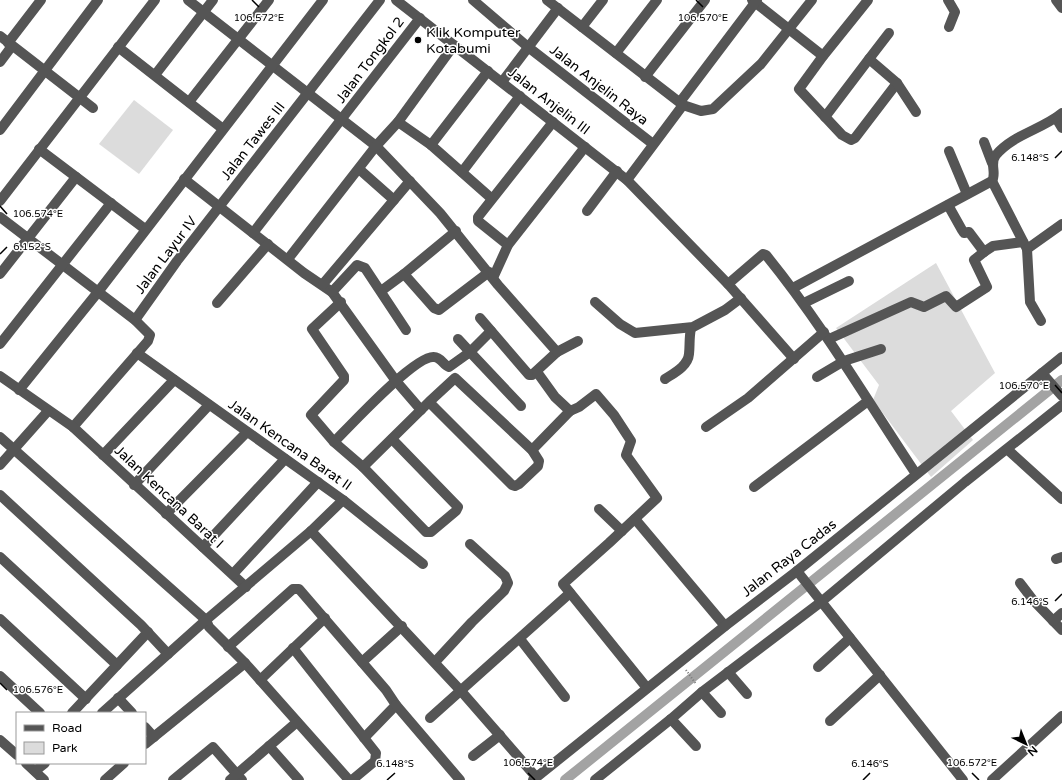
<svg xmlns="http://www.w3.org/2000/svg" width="1062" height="780" font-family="'Varela Round',sans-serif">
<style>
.green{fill:#dcdcdc}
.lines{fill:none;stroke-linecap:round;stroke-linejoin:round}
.canal{stroke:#a3a3a3;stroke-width:10}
.path{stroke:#777;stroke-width:2;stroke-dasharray:1 2;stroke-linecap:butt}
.minor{stroke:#555;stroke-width:10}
.ticks{fill:none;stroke:#000;stroke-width:1.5}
.poi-dot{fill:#000;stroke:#fff;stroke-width:1.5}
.labels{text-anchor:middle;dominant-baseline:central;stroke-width:3;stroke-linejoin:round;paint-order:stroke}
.poi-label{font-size:14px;fill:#000;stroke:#fff;text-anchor:start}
.street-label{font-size:14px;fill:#000;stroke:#fff}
.ticks-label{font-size:10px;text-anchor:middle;fill:#000;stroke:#fff;stroke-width:3;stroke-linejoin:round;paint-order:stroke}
</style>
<rect width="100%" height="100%" fill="#fff"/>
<g class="green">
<polygon points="134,100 173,130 139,174 99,144"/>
<polygon points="936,263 995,373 951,411 973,440 931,477 873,400 879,385 836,328"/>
</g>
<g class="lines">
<polyline class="canal" points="565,780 1062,380"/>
<polyline class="path" points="686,670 696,684"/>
<g class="minor">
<polyline points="188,0 376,146 440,213 498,285 557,352 532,375 529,375 480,318"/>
<polyline points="396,0 627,180 728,284 794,359"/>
<polyline points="473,0 528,47 653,144"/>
<polyline points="547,0 683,105 701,111 713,109 761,64 812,0"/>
<polyline points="752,0 823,56"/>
<polyline points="868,0 823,56 799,89 842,135 851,140 855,138 897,83"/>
<polyline points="948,0 955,12 949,27"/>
<polyline points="1056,0 1062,8"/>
<polyline points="582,27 603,0"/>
<polyline points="0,36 93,108"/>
<polyline points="8,43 41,0"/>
<polyline points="118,47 223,129"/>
<polyline points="616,53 657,0"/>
<polyline points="869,59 889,33"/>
<polyline points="0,62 12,46"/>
<polyline points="155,75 213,0"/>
<polyline points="645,77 705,0"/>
<polyline points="502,82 558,8"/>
<polyline points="189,102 269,0"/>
<polyline points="680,102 757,0"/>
<polyline points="825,117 869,59 897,83 916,112"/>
<polyline points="1056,118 1062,128"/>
<polyline points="398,122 431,145 491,198"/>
<polyline points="0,130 98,0"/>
<polyline points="984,142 992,163"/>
<polyline points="431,145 488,71"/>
<polyline points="39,149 145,229"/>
<polyline points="949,151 967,194"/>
<polyline points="359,169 394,200"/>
<polyline points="462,172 520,96"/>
<polyline points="184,179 304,273 332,292 396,381 421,410"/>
<polyline points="627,180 683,105"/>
<polyline points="992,181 1027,249 1030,302 1041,321"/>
<polyline points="0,201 155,0"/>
<polyline points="948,205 962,230 964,233 969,232 984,252 993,246 1023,242"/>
<polyline points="587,211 617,171"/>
<polyline points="0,217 135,320 150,335 148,341 73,427"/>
<polyline points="253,233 420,18"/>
<polyline points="508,245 478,221 478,217 553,122"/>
<polyline points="1027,249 1062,224"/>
<polyline points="288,259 376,146 398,122 454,45"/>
<polyline points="0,274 76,177"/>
<polyline points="404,274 434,308 439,310 489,272"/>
<polyline points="493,278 508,245 585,147"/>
<polyline points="323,284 410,181"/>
<path d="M728 284 763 254 766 255C822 324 867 400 916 474"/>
<path d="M793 288 992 181C997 173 989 163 996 155 1012 135 1043 129 1062 113"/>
<polyline points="381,291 404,274 456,231"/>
<polyline points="332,292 357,265 365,268 406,330"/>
<polyline points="341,302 312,329 344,376 344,380 311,415 334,442 363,467 426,532 431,532 456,511 458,507 392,439"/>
<polyline points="595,302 620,324 635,333 693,327 725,310 741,298"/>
<polyline points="217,303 268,244"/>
<polyline points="804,303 849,281"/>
<polyline points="135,320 177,261 380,0"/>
<polyline points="458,339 470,352 491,331"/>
<polyline points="829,339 911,302 924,307 946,296 956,307 987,287 974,260 984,252"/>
<polyline points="0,344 111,203"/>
<polyline points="557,352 578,341"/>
<polyline points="137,353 343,500 423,564"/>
<polyline points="537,372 555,397 570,411"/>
<polyline points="1042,373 1062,396"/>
<polyline points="0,376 73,427 246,587"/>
<polyline points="817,377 844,361 881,349"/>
<path d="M665 379C674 373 688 366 689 354 690 345 689 338 691 328"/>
<polyline points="19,390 98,292 323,0"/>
<polyline points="706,427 748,398 824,332"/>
<polyline points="0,437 206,620 209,627 245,663 349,780"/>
<path d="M334 442C349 427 415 355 434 357 441 357 443 365 449 367L470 352 521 406"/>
<polyline points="532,450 570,411 579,407 596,394 614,415 631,441 626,455 657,498 609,543 563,584 647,688"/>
<polyline points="1008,450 1062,499"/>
<polyline points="103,455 174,380"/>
<polyline points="0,465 48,411"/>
<polyline points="363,467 429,402 455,378 532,450 539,461 538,466 519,484 515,486 512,485 429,402"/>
<polyline points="134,485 209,405"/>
<polyline points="754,487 868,401"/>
<polyline points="0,495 141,625 168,654"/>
<polyline points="599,509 622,531"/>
<polyline points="166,514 247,432"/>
<polyline points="635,519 725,626"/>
<polyline points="311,531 461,691 536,777"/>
<polyline points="203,547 285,459"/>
<polyline points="0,557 117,665"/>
<polyline points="1056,559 1062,557"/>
<polyline points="797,571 963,780"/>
<polyline points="233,574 318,482"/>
<polyline points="1020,583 1033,600 1062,630"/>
<polyline points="0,619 86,699"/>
<polyline points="1053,621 1062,613"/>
<polyline points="520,639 565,697"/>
<polyline points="228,647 293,589 299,589 386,690 396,705 364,738"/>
<polyline points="293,648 376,753 375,761 352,780"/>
<polyline points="362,662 402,626"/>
<polyline points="435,662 472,622 504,591 508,583 505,576 470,544"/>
<polyline points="818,667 850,638"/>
<polyline points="728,672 747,694"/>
<polyline points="0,676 40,713"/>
<polyline points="260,680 325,618"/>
<polyline points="702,692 721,713"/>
<polyline points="118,698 132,713"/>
<polyline points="396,705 460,780"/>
<polyline points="72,713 148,632"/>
<polyline points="102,713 206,620 311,531 343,500"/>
<polyline points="430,718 570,593"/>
<polyline points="671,719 696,746"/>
<polyline points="830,721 880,675"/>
<polyline points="145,727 154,737"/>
<polyline points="0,740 17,755"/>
<polyline points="145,744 245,663"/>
<polyline points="269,746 299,780"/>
<polyline points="473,756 500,735"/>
<polyline points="26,763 44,780"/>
<polyline points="35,771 45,763"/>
<polyline points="105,780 124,763"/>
<polyline points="173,780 213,747 242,780"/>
<polyline points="230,780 297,722"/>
<polyline points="533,780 725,626 797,571 1062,357"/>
<polyline points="595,780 671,719 702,692 821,602 965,482 1062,405"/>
<polyline points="992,780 1062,716"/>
</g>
</g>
<path class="ticks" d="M252 0 259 7M696 0 703 7M1055 158 1062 151M0 206 7 214M0 254 7 247M1055 385 1062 393M1055 601 1062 594M0 683 7 690M528 773 535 780M972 773 979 780M387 780 395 773M863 780 870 773"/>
<circle class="poi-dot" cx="418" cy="40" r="4"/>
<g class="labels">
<g class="poi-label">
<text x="426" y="32">Klik Komputer<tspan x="426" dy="16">Kotabumi</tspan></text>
</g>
<g class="street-label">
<text transform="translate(370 60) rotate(-53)">Jalan Tongkol 2</text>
<text transform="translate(599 85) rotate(38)">Jalan Anjelin Raya</text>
<text transform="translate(549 101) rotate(38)">Jalan Anjelin III</text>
<text transform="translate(253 141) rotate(-52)">Jalan Tawes III</text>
<text transform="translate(166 255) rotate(-53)">Jalan Layur IV</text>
<text transform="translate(290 445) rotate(35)">Jalan Kencana Barat II</text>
<text transform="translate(169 497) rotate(43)">Jalan Kencana Barat I</text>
<text transform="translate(789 558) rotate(-38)">Jalan Raya Cadas</text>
</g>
</g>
<g class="ticks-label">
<text x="259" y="21">106.572°E</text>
<text x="703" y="21">106.570°E</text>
<text x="1030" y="161">6.148°S</text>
<text x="38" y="217">106.574°E</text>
<text x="32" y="250">6.152°S</text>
<text x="1024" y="389">106.570°E</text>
<text x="1030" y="605">6.146°S</text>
<text x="38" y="693">106.576°E</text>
<text x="528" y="766">106.574°E</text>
<text x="972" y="766">106.572°E</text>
<text x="395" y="767">6.148°S</text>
<text x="870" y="767">6.146°S</text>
</g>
<rect x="16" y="712" width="130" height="52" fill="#ffffff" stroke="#999999"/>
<rect x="24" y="725" width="20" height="6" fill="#555555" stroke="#999999"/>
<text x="52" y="732" font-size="12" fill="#000000">Road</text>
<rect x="24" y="742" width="20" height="12" fill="#dcdcdc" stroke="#999999"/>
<text x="52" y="752" font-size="12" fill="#000000">Park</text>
<g transform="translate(1026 744) rotate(137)" stroke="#ffffff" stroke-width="3" paint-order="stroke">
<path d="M0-3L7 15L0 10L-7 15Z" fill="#000000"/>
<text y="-6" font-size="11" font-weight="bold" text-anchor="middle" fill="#000000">N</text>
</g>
</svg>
